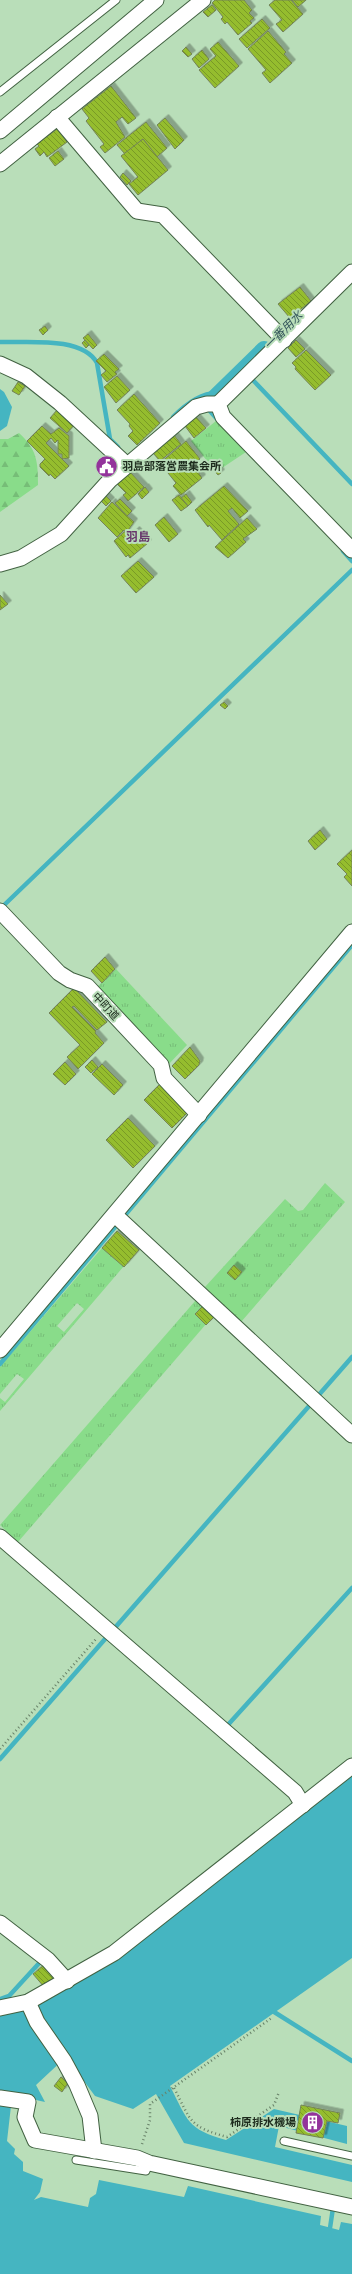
<svg xmlns="http://www.w3.org/2000/svg" width="352" height="2274" font-family="Montserrat,'Noto Sans JP',sans-serif">
<style>
.grass{fill:url(#grass-tufts);fill-rule:evenodd}
.forest{fill:url(#forest-firs)}
.water{fill:#45b5c1}
.lines{fill:none;stroke-linecap:round;stroke-linejoin:round}
.stream{stroke:#45b5c1;stroke-width:4.5}
.canal{stroke:#45b5c1;stroke-width:16}
.building{fill:url(#building-back-hatch);stroke:#748358;filter:url(#shadow)}
.service-casing{stroke:#426242;stroke-width:9}
.minor-casing{stroke:#426242;stroke-width:17}
.path{stroke:#688168;stroke-width:2.5;stroke-dasharray:1 3;stroke-linecap:butt}
.service{stroke:#fff;stroke-width:7}
.minor{stroke:#fff;stroke-width:15}
.labels{text-anchor:middle;dominant-baseline:central;stroke-width:4;stroke-linejoin:round;paint-order:stroke}
.poi-label{font-size:11px;font-weight:bold;fill:#1d2b1d;stroke:#b9deb9;text-anchor:start}
.street-label{font-size:11px;fill:#1d2b1d;stroke:#b9deb9}
.water-label{font-size:12px;font-style:italic;fill:#37595d;stroke:#b9deb9}
.neighbourhood-label{font-size:12px;font-weight:bold;fill:#68386c;stroke:#b9deb9}
</style>
<defs>
<pattern id="grass-tufts" width="24" height="20" patternUnits="userSpaceOnUse"><rect width="24" height="20" fill="#89dc8a"/><path d="M3 7l-1-3M5 7V3M7 7l1-3M15 17l-1-3M17 17v-4M19 17l1-3" fill="none" stroke="#76bd77"/></pattern>
<pattern id="forest-firs" width="22" height="20" patternUnits="userSpaceOnUse"><rect width="22" height="20" fill="#89dc8a"/><path d="M5 1l3.5 6h-7zM16 11l3.5 6h-7z" fill="#76bd77"/></pattern>
<pattern id="building-back-hatch" width="6" height="6" patternUnits="userSpaceOnUse"><rect width="6" height="6" fill="#95bd2f"/><path d="M-1 5l2 2M0 0l6 6M5-1l2 2" fill="none" stroke="#799a27"/></pattern>
<filter id="shadow"><feDropShadow dx="3.5" dy="-3.5" stdDeviation="0" flood-color="#0004"/></filter>
</defs>
<rect width="100%" height="100%" fill="#b9deb9"/>
<g class="grass">
<polygon points="216,421 246,452 222,468 218,462 212,467 191,441"/>
<polygon points="116,969 187,1045 167,1066 96,988"/>
<polygon points="325,1183 345,1202 241,1322 205,1287 285,1199 298,1211 303,1210"/>
<path d="M102 1248 124 1266 0 1411V1398L5 1402 24 1379 17 1374 0 1394V1367ZM77 1303 84 1309 64 1332 57 1326Z"/>
<polygon points="196,1300 213,1316 18,1542 0,1525"/>
</g>
<path class="forest" d="M19 433C37 449 38 462 38 485L0 512V439H8Z"/>
<g class="water">
<polygon points="0,389 4,392 12,407 7,426 0,431"/>
<path d="M352 1774V1958L170 2086C188 2121 187 2129 226 2140L274 2109 347 2126V2144L279 2126 275 2147 352 2165V2182L184 2143 156 2094 133 2109 95 2096 66 2057 36 2085 45 2102 0 2092V2014L24 2007 36 2012 38 2004 111 1964Z"/>
<polygon points="0,2104 11,2106 7,2141 15,2149 14,2154 23,2162 23,2171 43,2179 40,2192 34,2200 41,2197 88,2207 90,2198 96,2194 99,2180 184,2197 188,2186 321,2216 320,2225 339,2230 341,2222 352,2224 352,2274 0,2274"/>
</g>
<g class="lines">
<g class="stream">
<path d="M0 342C27 343 82 336 97 363L110 439 118 447"/>
<polyline points="251,378 352,484"/>
<polyline points="208,409 218,420"/>
<path d="M173 417C185 405 201 392 218 393"/>
<polyline points="343,551 352,561"/>
<polyline points="0,909 352,570"/>
<polyline points="0,1364 352,945"/>
<polyline points="226,1727 352,1588"/>
<polyline points="0,1759 352,1357"/>
<polyline points="0,1999 9,1996 42,1960"/>
<polyline points="271,2010 352,2061"/>
<polyline points="330,2228 333,2208"/>
</g>
<polyline class="canal" points="214,398 264,349"/>
</g>
<g class="building">
<polygon points="215,0 244,0 252,10 249,13 254,18 250,21 252,23 238,35 227,22 225,24 221,19 223,17 212,3"/>
<polygon points="275,0 291,0 303,14 283,32 276,24 282,20 269,5"/>
<polygon points="292,0 306,0 298,7"/>
<polygon points="212,5 216,10 208,17 203,12"/>
<polygon points="262,19 270,28 247,48 239,39"/>
<polygon points="268,31 286,52 284,54 292,63 270,83 262,73 266,70 248,49"/>
<polygon points="218,42 239,66 215,88 199,70 216,56 210,49"/>
<polygon points="186,47 192,54 188,57 182,51"/>
<polygon points="202,50 209,59 199,68 192,59"/>
<polygon points="111,86 136,118 128,124 122,117 116,122 125,137 105,153 100,147 104,144 86,121 89,118 82,109"/>
<polygon points="165,118 184,140 175,149 157,125"/>
<polygon points="146,122 167,148 157,157 143,139 125,154 117,145"/>
<polygon points="57,129 63,133 61,134 67,142 47,157 44,152 40,156 35,149 39,146 37,144"/>
<polygon points="143,139 168,170 138,195 129,184 138,177 121,156"/>
<polygon points="58,151 64,159 55,166 49,158"/>
<polygon points="123,173 131,181 127,185 120,177"/>
<polygon points="300,287 311,301 290,318 278,304"/>
<polygon points="45,326 48,330 43,335 39,330"/>
<polygon points="88,334 97,345 93,349 83,338"/>
<polygon points="85,340 89,345 86,348 82,343"/>
<polygon points="296,340 305,349 296,357 288,348"/>
<polygon points="306,350 331,375 315,390 295,369 296,367 292,363"/>
<polygon points="104,354 119,369 115,372 117,374 107,382 101,375 106,371 96,361"/>
<polygon points="117,376 130,390 116,403 104,387"/>
<polygon points="18,382 25,386 19,395 12,391"/>
<polygon points="134,394 160,423 137,445 128,436 133,431 129,426 130,424 117,410"/>
<polygon points="58,409 75,424 67,433 50,418"/>
<polygon points="196,417 206,428 194,438 185,426"/>
<polygon points="42,426 51,434 59,428 69,436 69,458 62,459 62,454 58,454 58,440 55,443 51,438 46,443 69,466 55,479 50,474 49,476 40,467 40,464 45,459 27,441"/>
<polygon points="174,435 181,444 160,461 153,453"/>
<polygon points="186,441 200,459 193,464 202,478 181,495 173,486 176,483 160,463"/>
<polygon points="111,456 117,462 103,475 97,469"/>
<polygon points="216,466 221,473 218,475 213,469"/>
<polygon points="130,472 144,487 128,501 123,495 126,493 117,484"/>
<polygon points="224,486 248,511 240,518 232,508 228,511 239,524 222,540 209,525 208,527 195,510"/>
<polygon points="145,487 149,492 142,499 138,494"/>
<polygon points="186,494 192,502 188,506 181,498"/>
<polygon points="105,495 111,501 106,506 100,500"/>
<polygon points="179,495 188,506 181,511 172,500"/>
<polygon points="120,499 132,511 127,516 115,503"/>
<polygon points="112,502 134,522 126,533 124,530 117,537 98,518"/>
<polygon points="164,517 178,534 169,542 155,525"/>
<polygon points="247,518 257,529 243,539 246,542 228,558 215,547"/>
<polygon points="136,530 148,543 130,558 128,555 126,557 114,541 125,531 130,536"/>
<polygon points="138,561 154,577 136,593 121,576"/>
<polygon points="0,595 8,604 0,610"/>
<polygon points="224,702 228,706 225,709 220,705"/>
<polygon points="320,830 327,839 315,850 308,841"/>
<polygon points="352,850 352,886 344,877 347,874 337,864"/>
<polygon points="105,957 115,969 102,983 91,971"/>
<polygon points="74,988 107,1022 97,1030 74,1006 72,1007 96,1031 95,1033 104,1043 78,1069 67,1057 80,1045 49,1013"/>
<polygon points="190,1047 200,1061 199,1065 185,1079 172,1066"/>
<polygon points="92,1060 98,1067 91,1073 85,1067"/>
<polygon points="65,1062 76,1074 65,1085 53,1074"/>
<polygon points="102,1064 123,1085 114,1095 92,1074"/>
<polygon points="160,1084 188,1112 172,1128 144,1100"/>
<polygon points="128,1118 155,1146 133,1168 106,1140"/>
<polygon points="117,1231 139,1250 124,1267 102,1248"/>
<polygon points="234,1265 242,1272 235,1280 227,1273"/>
<polygon points="203,1306 214,1317 206,1325 195,1314"/>
<polygon points="44,1965 56,1979 45,1988 33,1974"/>
<polygon points="61,2077 68,2083 62,2092 54,2086"/>
<polygon points="301,2105 340,2113 338,2123 327,2121 323,2138 296,2133"/>
</g>
<g class="lines">
<defs>
<g id="service">
<polyline points="0,92 116,0"/>
<polyline points="284,2141 352,2156"/>
<polyline points="76,2160 146,2171 149,2163"/>
</g>
<g id="minor">
<polyline points="57,117 137,211 163,215 284,340"/>
<polyline points="0,131 156,0"/>
<polyline points="0,164 203,0"/>
<polyline points="352,272 218,404 223,417 352,550"/>
<polyline points="0,364 26,376 60,403 127,465"/>
<polyline points="0,564 21,558 61,534 110,480 196,407 207,404 218,404"/>
<polyline points="0,911 59,973 70,980 87,986 161,1065 164,1078 199,1115"/>
<polyline points="115,1215 352,1435"/>
<polyline points="0,1350 352,932"/>
<polyline points="0,1537 295,1792 303,1805"/>
<polyline points="0,1923 48,1960 67,1981"/>
<polyline points="28,2002 37,2022 64,2061 77,2085 90,2116 94,2151"/>
<polyline points="0,2008 28,2002 114,1953 352,1766"/>
<polyline points="0,2098 28,2102 25,2117 35,2140 137,2158 149,2163 352,2207"/>
</g>
</defs>
<use href="#service" class="service-casing"/>
<use href="#minor" class="minor-casing"/>
<g class="path">
<polyline points="0,1749 96,1639"/>
<path d="M174 2088C192 2122 188 2126 227 2137L274 2105 279 2092"/>
<polyline points="142,2144 150,2120 150,2104 273,2017"/>
</g>
<use href="#service" class="service"/>
<use href="#minor" class="minor"/>
</g>
<defs>
<symbol id="civic-disc" viewBox="-11 -11 22 22"><circle r="9.5" fill="#93339b" stroke="#b9deb9"/><path d="M-.6-6.5H3V-4.5H.6V-3L4-1V1h2V6H-6V1h2V-1L-.6-3ZM-1.2 2.5V6h2.4V2.5Z" fill="#fff"/></symbol>
<symbol id="building-disc" viewBox="-11 -11 22 22"><circle r="9.5" fill="#93339b" stroke="#b9deb9"/><path d="M-4-6H4V6H1V3H-1V6H-4ZM-2.5-4.3h1.7v1.8h-1.7ZM.8-4.3h1.7v1.8H.8ZM-2.5-1h1.7V.8h-1.7ZM.8-1h1.7V.8H.8Z" fill="#fff"/></symbol>
</defs>
<g fill-rule="evenodd">
<use href="#civic-disc" x="94" y="454" width="25" height="25"/>
<use href="#building-disc" x="300" y="2110" width="25" height="25"/>
</g>
<g class="labels">
<g class="poi-label">
<text x="122" y="466">羽島部落営農集会所</text>
<text x="296" y="2122" text-anchor="end">柿原排水機場</text>
</g>
<g class="street-label">
<text transform="translate(106 1006) rotate(47)">中町道</text>
</g>
<g class="water-label">
<text transform="translate(283 330) rotate(-45)">一番用水</text>
</g>
<g class="neighbourhood-label">
<text x="138" y="536">羽島</text>
</g>
</g>
</svg>
